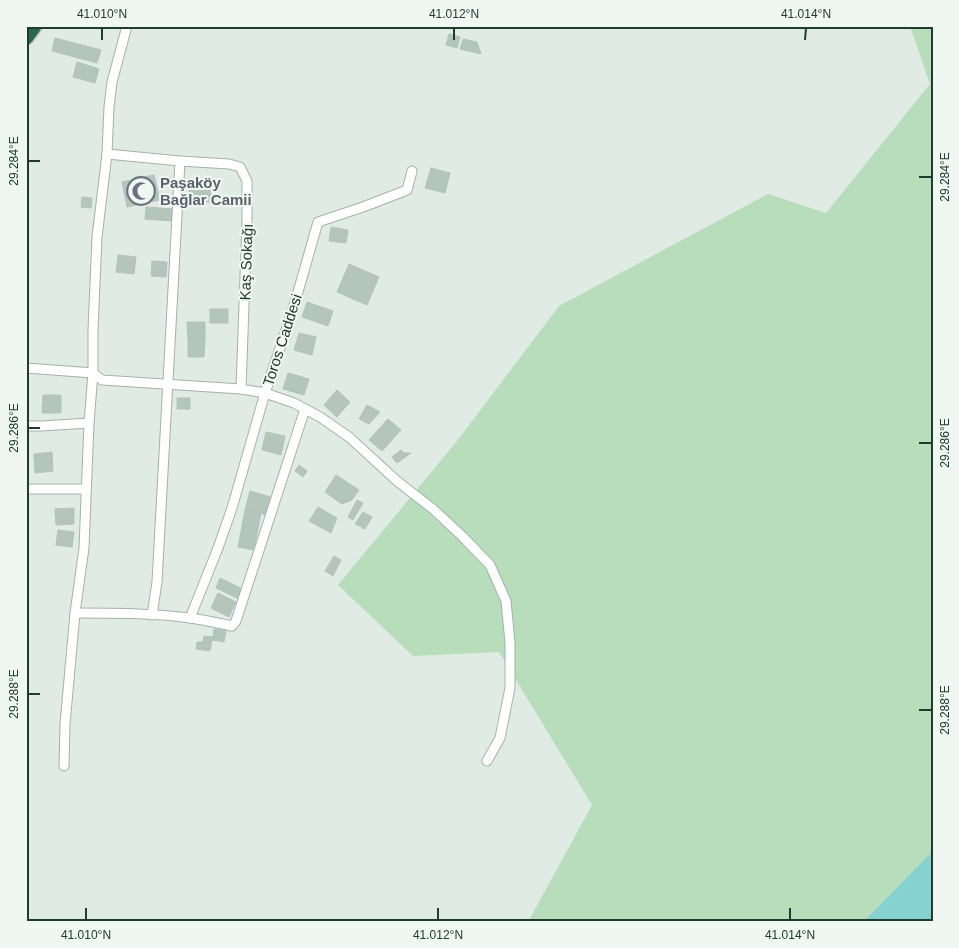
<svg xmlns="http://www.w3.org/2000/svg" width="959" height="948" font-family="Arial,sans-serif">
<style>
.green{fill:#b7ddbb}
.water{fill:#85d2d1}
.building{fill:#b4c6bc;stroke:#b2c4b9}
.lines{fill:none;stroke-linecap:round;stroke-linejoin:round}
.street-casing{stroke:#a2b3aa;stroke-width:11}
.highway-casing{stroke:#c1c8c5;stroke-width:18}
.street{stroke:#fff;stroke-width:9}
.highway{stroke:#2b6851;stroke-width:15}
.ticks{fill:none;stroke:#203b2f;stroke-width:2}
.labels{text-anchor:middle;dominant-baseline:central;stroke-width:4;stroke-linejoin:round;paint-order:stroke}
.worship-label{font-size:15px;font-weight:bold;fill:#5b616d;stroke:#f0f7f2;text-anchor:start}
.street-label{font-size:15px;fill:#203b2f;stroke:#f0f7f2}
.neatline{fill:none;stroke:#203b2f;stroke-width:2}
.ticks-label{font-size:12px;text-anchor:middle;fill:#203b2f}
</style>
<rect width="100%" height="100%" fill="#dfebe4"/>
<polygon class="green" points="910,26 933,26 933,851 863,922 528,922 592,805 499,652 413,656 338,585 457,441 559,306 768,194 826,213 930,84"/>
<polygon class="water" points="933,851 933,922 863,922"/>
<g class="building">
<polygon points="449,34 460,37 457,48 446,45"/>
<polygon points="55,38 101,50 97,63 52,51"/>
<polygon points="463,39 477,42 481,54 460,49"/>
<polygon points="77,62 99,69 95,83 73,77"/>
<polygon points="431,168 450,173 445,193 425,188"/>
<polygon points="154,175 160,200 127,207 122,182"/>
<polygon points="189,189 211,190 210,202 189,201"/>
<polygon points="82,197 92,198 91,208 81,207"/>
<polygon points="146,207 173,209 172,221 145,219"/>
<polygon points="331,227 348,230 346,243 329,241"/>
<polygon points="118,255 136,257 134,274 116,272"/>
<polygon points="152,261 167,262 166,277 151,276"/>
<polygon points="349,264 379,277 367,305 337,292"/>
<polygon points="307,302 333,311 328,326 302,317"/>
<rect x="210" y="309" width="18" height="14"/>
<polygon points="187,322 205,322 205,340 188,340"/>
<polygon points="299,333 316,337 312,355 294,350"/>
<polygon points="188,340 205,340 204,357 188,357"/>
<polygon points="288,373 309,379 304,395 283,389"/>
<polygon points="337,390 350,402 337,417 324,405"/>
<polygon points="43,395 61,395 61,413 42,413"/>
<rect x="177" y="398" width="13" height="11"/>
<polygon points="367,405 380,412 369,424 359,419"/>
<polygon points="388,419 401,430 382,451 369,440"/>
<polygon points="266,432 285,436 281,455 262,450"/>
<polygon points="401,450 404,453 411,453 397,463 392,457"/>
<polygon points="52,452 53,471 35,473 34,454"/>
<polygon points="299,465 307,471 303,477 295,471"/>
<polygon points="336,475 359,490 352,500 342,504 325,492"/>
<polygon points="250,491 271,497 266,516 261,513 245,510"/>
<polygon points="357,500 363,503 353,520 348,517"/>
<polygon points="318,507 337,518 331,533 309,521"/>
<polygon points="74,508 74,524 56,525 55,509"/>
<polygon points="245,510 261,513 258,529 242,526"/>
<polygon points="363,512 372,517 365,529 355,524"/>
<polygon points="242,526 258,529 254,550 238,547"/>
<polygon points="58,530 74,532 72,547 56,545"/>
<polygon points="334,556 341,560 333,576 325,571"/>
<polygon points="220,578 242,589 237,598 216,588"/>
<polygon points="218,593 236,602 229,617 211,608"/>
<polygon points="214,629 226,631 224,642 212,640 210,651 196,649 197,642 203,642 204,636 213,637"/>
</g>
<g class="lines">
<defs>
<g id="street">
<polyline points="107,154 180,161 157,582 152,615"/>
<polyline points="180,161 229,164 240,167 247,181 247,221 241,389"/>
<polyline points="26,368 93,373 102,380 241,389 265,393 294,403 320,417 349,437 397,481 433,509 462,536 490,565 506,601 510,643 510,688 500,738 487,761"/>
<polyline points="26,426 41,426 89,423"/>
<polyline points="26,489 86,489"/>
<path d="M75 613C113 613 152 613 190 618 204 620 218 623 232 626L236 621 305 409"/>
<polyline points="190,618 218,548 232,508 265,393 294,306 318,222 363,207 407,190 412,171"/>
<polyline points="64,766 65,724 75,613 84,548 89,423 93,373 93,330 97,237 107,154 109,107 112,82 127,26"/>
</g>
<polyline id="highway" points="26,37 34,26"/>
</defs>
<use href="#street" class="street-casing"/>
<use href="#highway" class="highway-casing"/>
<use href="#street" class="street"/>
<use href="#highway" class="highway"/>
</g>
<path class="ticks" d="M102 40V28M454 40V28M805 40 806 28M28 161H40M919 177H932M28 428H40M919 443H932M28 694H40M919 710H932M86 920V908M438 920V908M790 920V908"/>
<defs>
<symbol id="mosque-ring" viewBox="-11 -11 22 22"><circle r="9.5" fill="#f0f7f2" stroke="#6b7280" stroke-width="1.5"/><path d="M3.5-4.9A6 6 0 1 0 3.5 4.9A5 5 0 1 1 3.5-4.9Z" fill="#6b7280"/></symbol>
</defs>
<g fill-rule="evenodd">
<use href="#mosque-ring" x="125" y="175" width="32" height="32"/>
</g>
<g class="labels">
<g class="worship-label">
<text x="160" y="182">Paşaköy<tspan x="160" dy="17">Bağlar Camii</tspan></text>
</g>
<g class="street-label">
<text transform="translate(246 262) rotate(-88)">Kaş Sokağı</text>
<text transform="translate(282 340) rotate(-72)">Toros Caddesi</text>
</g>
</g>
<rect width="959" height="948" fill="none" stroke="#f0f7f2" stroke-width="55"/>
<rect x="28" y="28" width="904" height="892" class="neatline"/>
<g class="ticks-label">
<text x="102" y="18">41.010°N</text>
<text x="454" y="18">41.012°N</text>
<text x="806" y="18">41.014°N</text>
<text transform="translate(14 161) rotate(-90)" y="4">29.284°E</text>
<text transform="translate(945 177) rotate(-90)" y="4">29.284°E</text>
<text transform="translate(14 428) rotate(-90)" y="4">29.286°E</text>
<text transform="translate(945 443) rotate(-90)" y="4">29.286°E</text>
<text transform="translate(14 694) rotate(-90)" y="4">29.288°E</text>
<text transform="translate(945 710) rotate(-90)" y="4">29.288°E</text>
<text x="86" y="939">41.010°N</text>
<text x="438" y="939">41.012°N</text>
<text x="790" y="939">41.014°N</text>
</g>
</svg>
